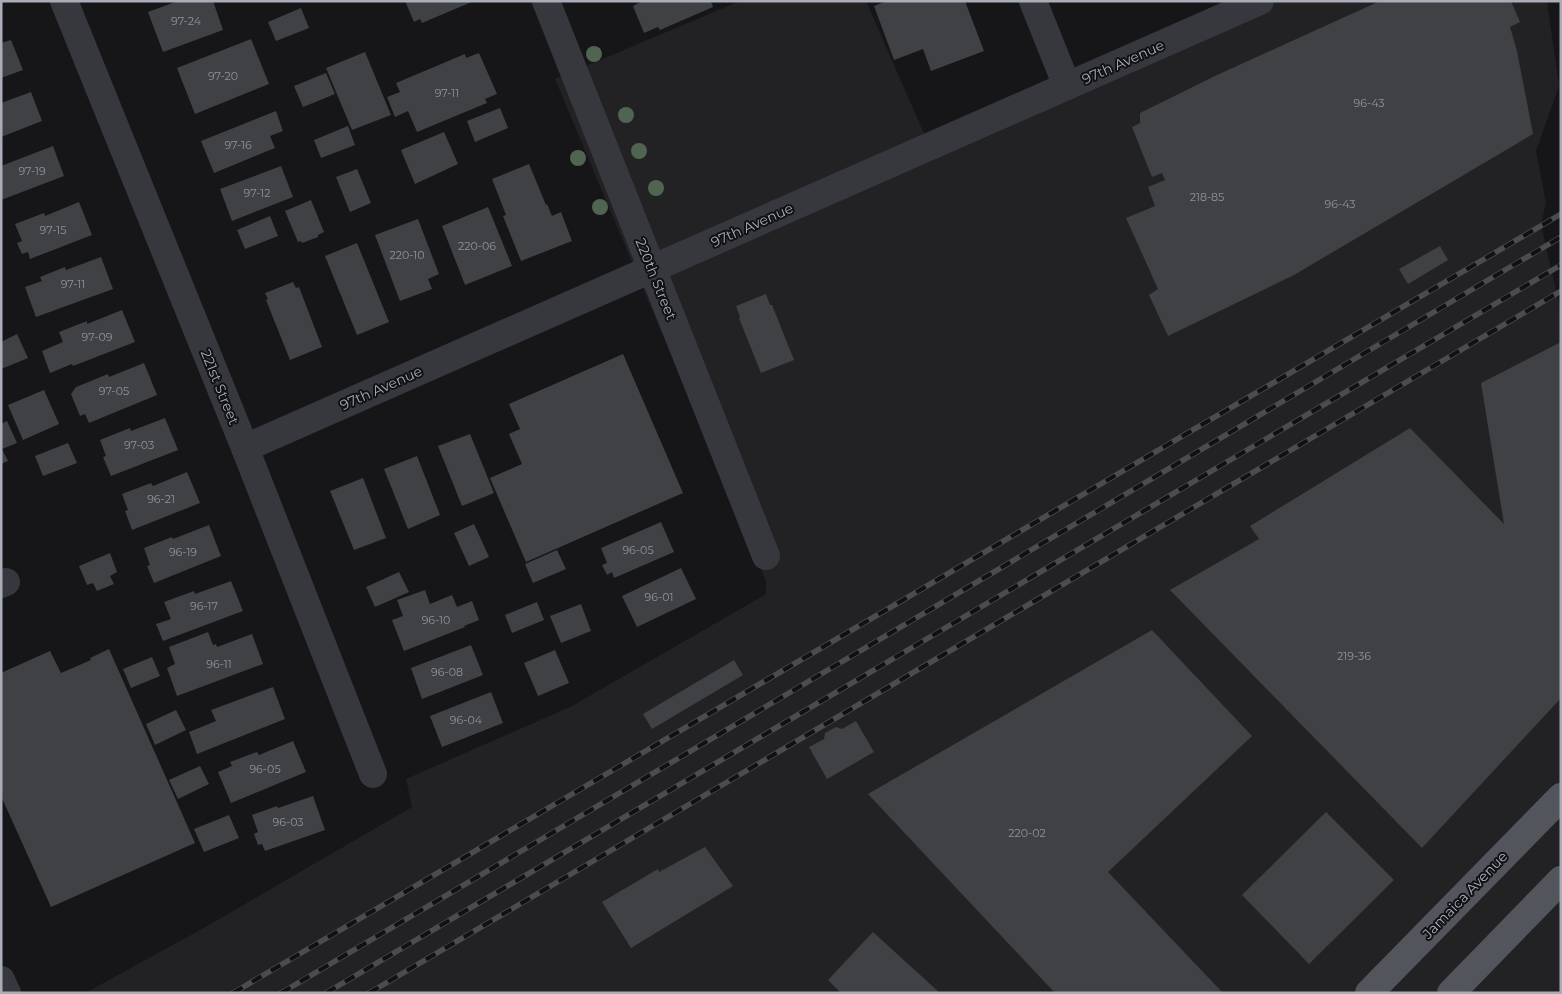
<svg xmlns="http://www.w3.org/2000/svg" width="1562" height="994" font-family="Montserrat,sans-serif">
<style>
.built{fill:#222225}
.building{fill:#404145}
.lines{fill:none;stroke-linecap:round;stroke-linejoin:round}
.minor{stroke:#37383d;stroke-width:28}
.major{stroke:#53555c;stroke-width:28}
.rail-casing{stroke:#4a4c52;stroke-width:5.5}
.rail{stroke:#111113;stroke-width:4;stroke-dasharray:11;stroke-linecap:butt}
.tree{fill:#506452}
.labels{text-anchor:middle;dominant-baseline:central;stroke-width:4;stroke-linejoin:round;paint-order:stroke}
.number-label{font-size:11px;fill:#8e929b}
.street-label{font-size:14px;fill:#a8adb8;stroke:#111113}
</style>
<rect width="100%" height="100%" fill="#161618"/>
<polygon class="built" points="740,1 866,1 926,138 1227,1 1547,1 1559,86 1536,151 1546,203 1541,225 1561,312 1561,993 85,993 202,929 412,807 406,779 572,706 766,594 766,581 555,79"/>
<g class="building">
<polygon points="178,1 213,1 223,30 163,52 148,12"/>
<polygon points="405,1 474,1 422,23 420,19 414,22"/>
<polygon points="642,1 711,1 713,7 660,30 658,27 644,33 633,6"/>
<polygon points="887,1 965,1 984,51 931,71 923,49 894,60 874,6"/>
<polygon points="1380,1 1511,1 1520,22 1510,27 1517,51 1533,134 1294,275 1168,336 1149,295 1158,289 1126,218 1155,206 1148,187 1165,180 1162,173 1152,177 1132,127 1140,123 1140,113 1215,76"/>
<polygon points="301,8 309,28 276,41 268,22"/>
<polygon points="251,39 269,84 195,114 177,68"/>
<polygon points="11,40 23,70 1,78 1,43"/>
<polygon points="365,52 391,115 352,130 326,68"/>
<polygon points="479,53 497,94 485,99 487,103 417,132 408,111 395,117 387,97 400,92 396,83 465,54 466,58"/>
<polygon points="326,73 335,94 303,107 294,86"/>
<polygon points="31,92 42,121 1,137 1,103"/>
<polygon points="500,108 508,128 475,142 467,121"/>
<polygon points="276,111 283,131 270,136 275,148 214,173 201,141"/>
<polygon points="348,126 355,145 321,158 314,140"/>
<polygon points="444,132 458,164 415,184 401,150"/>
<polygon points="53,146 64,176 1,200 1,166"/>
<polygon points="529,164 546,205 547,204 552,216 561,212 572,241 521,261 503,216 506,215 492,179"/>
<polygon points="281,166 293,197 232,221 220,189"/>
<polygon points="357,169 371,203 350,212 336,177"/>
<polygon points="311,200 324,232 318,235 318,237 302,243 301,241 298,242 285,211"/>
<polygon points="79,202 92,235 30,259 28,252 22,254 17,243 22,241 15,224 44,213 45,216"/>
<polygon points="488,207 512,266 465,285 442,226"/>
<polygon points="270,216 278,236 245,249 237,230"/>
<polygon points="418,219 439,274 428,279 432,289 400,301 375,235"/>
<polygon points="357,243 389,322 357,335 325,256"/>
<polygon points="1440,246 1448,260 1408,284 1399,269"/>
<polygon points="101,257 113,289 36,317 25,287 42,281 40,277 65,267 66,270"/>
<polygon points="293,282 296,288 299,287 322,347 290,360 266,300 268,299 265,293"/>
<polygon points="766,294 770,305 772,305 794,360 761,373 739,318 740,317 736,306"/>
<polygon points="122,310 135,342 73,366 72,364 50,373 42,351 63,342 59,332 87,321 87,324"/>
<polygon points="17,334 28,358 1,369 1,342"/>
<polygon points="1561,342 1561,698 1422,848 1170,590 1259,539 1250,526 1410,428 1504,524 1481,383"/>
<polygon points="623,354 683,493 526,562 490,478 522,464 509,434 520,429 509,404"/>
<polygon points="144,363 157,395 89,423 85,414 80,416 71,394 76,387 108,374 109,377"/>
<polygon points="44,390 59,424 23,440 8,405"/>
<polygon points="165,418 178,450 111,476 103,457 106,456 100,440 130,428 131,431"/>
<polygon points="7,421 17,443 2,449 8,461 1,464 1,424"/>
<polygon points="470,434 494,493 462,506 438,446"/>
<polygon points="68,443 77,463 43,476 35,456"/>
<polygon points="417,456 440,515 408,529 384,469"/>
<polygon points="187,472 200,503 132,530 125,511 128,510 122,494 151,483 153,486"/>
<polygon points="363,478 386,538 354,550 330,491"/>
<polygon points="661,522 674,552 614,578 612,572 607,575 602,565 607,563 601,548"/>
<polygon points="474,524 489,557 469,566 454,533"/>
<polygon points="209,525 221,556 154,583 147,566 150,565 144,548 172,537 173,539"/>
<polygon points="557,550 566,569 533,583 525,564"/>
<polygon points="110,553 117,572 110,576 114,584 97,591 93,583 87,585 79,566"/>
<polygon points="681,568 696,599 637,627 622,596"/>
<polygon points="399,572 409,592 375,607 366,587"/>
<polygon points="231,581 243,611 163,641 156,624 171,619 164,602 194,591 195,594"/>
<polygon points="425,590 430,604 452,595 457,607 472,601 479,620 464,626 465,627 404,651 392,620 403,616 397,600"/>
<polygon points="537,602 544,620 512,633 505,615"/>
<polygon points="581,604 591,631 561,643 550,616"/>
<polygon points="1152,630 1252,736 1108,872 1223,993 1055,993 868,794"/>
<polygon points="208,632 213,645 216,644 217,647 252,634 263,664 177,696 167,668 175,664 169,647"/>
<polygon points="471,645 483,675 422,699 411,668"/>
<polygon points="109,649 195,843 51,907 1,796 1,673 50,651 61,673 91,660 90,658"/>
<polygon points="555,650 569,683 538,696 524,663"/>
<polygon points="152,657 160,676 131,688 123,669"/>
<polygon points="734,660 743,675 652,729 643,714"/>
<polygon points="273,687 285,719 197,754 189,732 216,721 211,710"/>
<polygon points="491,692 503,723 442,747 430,716"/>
<polygon points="176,710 186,730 155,745 146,724"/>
<polygon points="856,721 874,752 827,779 809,747 824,739 825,733 836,727 842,729"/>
<polygon points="293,741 306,772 231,803 218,772 232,766 230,762 257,752 259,755"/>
<polygon points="200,766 209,784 178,799 169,780"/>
<polygon points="313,796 325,830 265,851 262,844 258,845 254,834 258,832 252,815 277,806 278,808"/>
<polygon points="1326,812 1394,880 1309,964 1242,895"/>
<polygon points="229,815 239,838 204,852 194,829"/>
<polygon points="705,847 733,886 631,948 602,902 658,869 659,872"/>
<polygon points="873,932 940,993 841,993 828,980"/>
</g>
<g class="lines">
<g class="minor">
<polyline points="64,1 245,448 373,774"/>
<polyline points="546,1 766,556"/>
<polyline points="1033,1 1067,86"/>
<polyline points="245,448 1260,1"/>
<polyline points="1,584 6,582"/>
<polyline points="1,980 7,993"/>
</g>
<g class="major">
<polyline points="1369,993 1561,797"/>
<polyline points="1451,993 1561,880"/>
</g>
<defs>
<g id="rail">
<polyline points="233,993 1561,214"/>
<polyline points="281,993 1561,237"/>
<polyline points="326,993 1561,265"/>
<polyline points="369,993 1561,291"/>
</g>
</defs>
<use href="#rail" class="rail-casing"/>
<use href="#rail" class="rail"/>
</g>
<g class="tree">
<circle cx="594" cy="54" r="8"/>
<circle cx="626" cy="115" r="8"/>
<circle cx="639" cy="151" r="8"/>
<circle cx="578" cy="158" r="8"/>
<circle cx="656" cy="188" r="8"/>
<circle cx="600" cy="207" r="8"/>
</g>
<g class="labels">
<g class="number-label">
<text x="186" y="21">97-24</text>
<text x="223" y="76">97-20</text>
<text x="447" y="93">97-11</text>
<text x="1369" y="103">96-43</text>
<text x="238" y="145">97-16</text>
<text x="32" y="171">97-19</text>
<text x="257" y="193">97-12</text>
<text x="1207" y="197">218-85</text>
<text x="1340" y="204">96-43</text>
<text x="53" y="230">97-15</text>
<text x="477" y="246">220-06</text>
<text x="407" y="255">220-10</text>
<text x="73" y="284">97-11</text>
<text x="97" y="337">97-09</text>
<text x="114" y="391">97-05</text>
<text x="139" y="445">97-03</text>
<text x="161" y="499">96-21</text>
<text x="638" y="550">96-05</text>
<text x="183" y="552">96-19</text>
<text x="659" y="597">96-01</text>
<text x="204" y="606">96-17</text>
<text x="436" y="620">96-10</text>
<text x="1354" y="656">219-36</text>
<text x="219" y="664">96-11</text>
<text x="447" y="672">96-08</text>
<text x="466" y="720">96-04</text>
<text x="265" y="769">96-05</text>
<text x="288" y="822">96-03</text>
<text x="1027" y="833">220-02</text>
</g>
<g class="street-label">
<text transform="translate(1123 62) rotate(-24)">97th Avenue</text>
<text transform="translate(752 225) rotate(-24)">97th Avenue</text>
<text transform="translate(656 279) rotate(68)">220th Street</text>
<text transform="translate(220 387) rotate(68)">221st Street</text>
<text transform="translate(381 388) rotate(-24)">97th Avenue</text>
<text transform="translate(1465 895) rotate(-46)">Jamaica Avenue</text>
</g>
</g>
<rect width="1562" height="994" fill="none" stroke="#a8adb8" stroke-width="5"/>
</svg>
